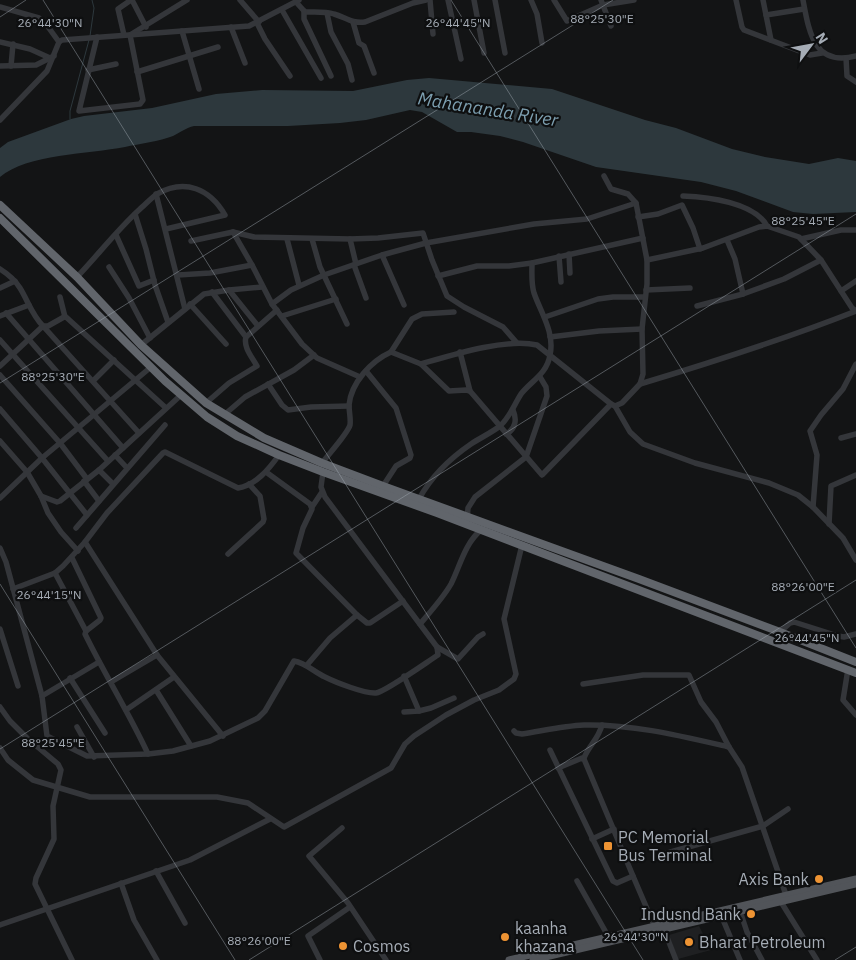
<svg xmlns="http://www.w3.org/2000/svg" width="856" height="960" font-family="'IBM Plex Sans',sans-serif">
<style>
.built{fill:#1f2022}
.water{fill:#2d383d}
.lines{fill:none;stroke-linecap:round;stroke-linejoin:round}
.stream{stroke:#2d383d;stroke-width:1}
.minor{stroke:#34363a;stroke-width:5.5}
.major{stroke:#515459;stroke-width:7}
.highway{stroke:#61656b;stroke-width:8}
.ticks{fill:none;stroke:#a5acb5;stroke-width:1;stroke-opacity:0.45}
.poi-dot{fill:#ed9333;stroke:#0e0f10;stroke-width:2}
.labels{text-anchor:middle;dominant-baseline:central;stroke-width:4.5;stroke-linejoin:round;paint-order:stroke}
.poi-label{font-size:16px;fill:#a5acb5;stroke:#0e0f10;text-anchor:start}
.water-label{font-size:18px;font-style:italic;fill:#7d9fb0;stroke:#0e0f10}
.ticks-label{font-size:12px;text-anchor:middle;fill:#a5acb5;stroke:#0e0f10;stroke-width:4.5;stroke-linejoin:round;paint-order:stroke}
</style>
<rect width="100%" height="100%" fill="#131415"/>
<polygon class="built" points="699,926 711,950 678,959 669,935"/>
<path class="water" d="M429 78 552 89 645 120 676 128 732 149 765 157 809 164 838 158 856 161V212L813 214 793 212 736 191 701 182 596 167 523 142 500 136 471 132H457L422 112 410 110 366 120 340 123 288 126H194C186 128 181 132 173 136 160 141 139 144 125 147 89 154 27 154 0 177V148L8 142 71 119 84 116 152 108 216 94 262 90 353 91 407 80Z"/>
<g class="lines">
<g class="stream">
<polyline points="90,36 94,8 92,0"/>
<polyline points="70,119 70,111 89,40"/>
</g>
<g class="minor">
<polyline points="132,0 146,27"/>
<polyline points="240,0 259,22"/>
<polyline points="430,0 433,34"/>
<polyline points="448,0 461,59"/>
<polyline points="474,0 484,53"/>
<polyline points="495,0 505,53"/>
<polyline points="531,0 537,14 542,43"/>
<polyline points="554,0 567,21 603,5 634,0"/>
<polyline points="601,0 611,26"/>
<polyline points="736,0 742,27 744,30 810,55 822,53"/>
<polyline points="763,0 771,40"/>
<path d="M803 0C809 32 814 67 856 56"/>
<path d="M296 2 305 12C314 12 325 11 334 14 345 17 352 24 365 22L413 3 426 0"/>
<polyline points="0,7 39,18 46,24 59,42"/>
<polyline points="282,10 321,78"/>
<polyline points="304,11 304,19 331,76"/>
<polyline points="327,13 331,32 348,64 352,80"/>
<polyline points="766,15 804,9"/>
<polyline points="353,22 359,43 364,46 374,73"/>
<polyline points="257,23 265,39 290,76"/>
<polyline points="231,27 245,63"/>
<polyline points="182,31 199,89"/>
<polyline points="124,35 118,9 131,0"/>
<polyline points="97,37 79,111 140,104 143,100 130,35 187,0"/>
<polyline points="0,42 30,49 50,58"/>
<polyline points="846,58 847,76 856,82"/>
<polyline points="0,66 36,65 54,56"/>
<polyline points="11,66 13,44"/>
<polyline points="88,70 116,64"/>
<polyline points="137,72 218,47"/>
<polyline points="0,120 47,71 59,42 62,40 249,26 299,0"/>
<polyline points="156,194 185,309"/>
<path d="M683 196C707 197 754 202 767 226"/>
<polyline points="135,214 146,249 155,285 168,322"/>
<polyline points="638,217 658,214 682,205 693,228 700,249"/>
<polyline points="233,232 252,265 272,304 302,344 317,358 360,377"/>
<polyline points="116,235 139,286 154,280"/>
<polyline points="287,239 299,285"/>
<polyline points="312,239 320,267 347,324"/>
<polyline points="350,239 356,264"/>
<polyline points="801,239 841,230 856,230"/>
<polyline points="727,240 735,259 743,294 784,279 821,260"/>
<polyline points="191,241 233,232 254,237 350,239 378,238 423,233 432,260 447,296 464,307 503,327 517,343"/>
<polyline points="569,254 570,273"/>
<polyline points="382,255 404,305"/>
<polyline points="559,256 561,282"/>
<polyline points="647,260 703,248 759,227 767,226 799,237 821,260 852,308 856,311"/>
<polyline points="354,265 366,298"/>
<polyline points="109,267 129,298 150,338"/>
<path d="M0 269C8 274 15 280 20 288 28 301 32 315 43 326H48L64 317H66L166 408"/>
<polyline points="178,275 210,273 252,265"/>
<polyline points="438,276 477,266 509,266 532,263 643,238"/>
<path d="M77 277C98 255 117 230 140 209 145 205 151 198 157 194 185 178 210 189 225 215L166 229"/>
<polyline points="0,288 15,281"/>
<polyline points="229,290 258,326"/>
<polyline points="646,290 690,288"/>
<polyline points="841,291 856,281"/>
<polyline points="212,292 246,337"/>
<polyline points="60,297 65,317"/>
<polyline points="190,304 226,344"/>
<polyline points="272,304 291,290 324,275 382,255 426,243 534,224 587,219 636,203"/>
<polyline points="697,306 743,294"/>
<polyline points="6,313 123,448"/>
<polyline points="0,316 29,305"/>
<polyline points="282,316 336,299"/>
<polyline points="545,317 598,299 613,297 645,297"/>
<polyline points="550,337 599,331 642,329"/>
<polyline points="0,340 108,461"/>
<polyline points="141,345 204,294 229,290 262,287"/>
<polyline points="391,352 412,319 422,314 454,312"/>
<polyline points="460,352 470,391"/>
<polyline points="421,364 449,391 466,390 470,391 542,475 611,404"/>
<polyline points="0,366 43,326 139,433"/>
<polyline points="366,371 396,408 411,455 410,458 396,466 383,486"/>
<polyline points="0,375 60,443 87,479"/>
<polyline points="93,381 114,360"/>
<polyline points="268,384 282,405 288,410 311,407 349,406"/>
<path d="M640 384C713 362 785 339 856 311"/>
<path d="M206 403 229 383 257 366C252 357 243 347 246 337L277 310"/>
<polyline points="615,406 630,432 643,444 695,463 769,483 798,495 813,507 843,538 856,560"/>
<polyline points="0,409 42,458 87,515"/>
<polyline points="224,415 245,397 294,370 314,355"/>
<path d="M506 434C516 429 517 419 513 410"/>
<polyline points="841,438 856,434"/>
<polyline points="0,441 27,472 41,496 48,513 61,532 78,551"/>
<polyline points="115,455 127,468"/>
<path d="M322 463C328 455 348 433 350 425 351 419 349 412 349 405 351 383 371 361 391 352L421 364C452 355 505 338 537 345L611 404 615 406 622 403 640 384 643 374 642 329 647 284V260L636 203 628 194 611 189 604 176"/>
<polyline points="99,470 113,484"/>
<polyline points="266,472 310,504 312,509 303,528 296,553 357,615 367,623 370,623 403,601"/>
<polyline points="84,481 99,501"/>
<polyline points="41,496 57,502 60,501 99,470 181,395"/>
<polyline points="0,498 42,458 151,367"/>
<path d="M419 499C431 477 449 459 471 444 480 438 491 433 500 426 510 417 514 405 521 394 531 381 547 374 550 355 555 333 541 313 534 293 531 283 532 273 532 263"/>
<polyline points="312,507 322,492"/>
<polyline points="813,507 817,455 810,431 821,415 843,389 856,364"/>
<polyline points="467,520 468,508 475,497 526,457 547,396 546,387 540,377"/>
<polyline points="829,524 831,486 856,475"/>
<polyline points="76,528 165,425"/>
<polyline points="85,542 157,655 223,736"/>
<path d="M0 548 6 562 42 696 47 736 87 756 148 754 173 751 210 741 258 718 265 711 294 661C306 663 314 672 325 677 335 682 365 694 376 693 385 692 427 662 438 655L437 647 325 497 321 487 323 472"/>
<polyline points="228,554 263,522 264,519 260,496 249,484"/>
<path d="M72 558 101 618 100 620 86 631 85 634C105 675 129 713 148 754"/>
<polyline points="55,573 86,631"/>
<path d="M13 589 55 573 63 566 85 542 107 513 163 453 165 452 238 488C256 485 269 469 279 455"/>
<path d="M420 624C431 611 443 598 451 584 460 566 465 543 481 530"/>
<polyline points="0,629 18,686"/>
<polyline points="780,632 790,623 794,622 838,636 844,637 856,634"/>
<polyline points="437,647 458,659 478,637 483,634"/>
<polyline points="307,665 330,638 357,615"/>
<polyline points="848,669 843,700 856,715"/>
<polyline points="70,678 105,733"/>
<polyline points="111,682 157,655"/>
<polyline points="583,684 643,675 689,675 701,702 716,722 729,747 742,767 786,895"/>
<polyline points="156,690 191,746"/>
<polyline points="42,696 99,662"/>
<polyline points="0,707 10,721 27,738 58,764 61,770 53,806 54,839 36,878 35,884 72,960"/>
<polyline points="126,710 174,677"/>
<polyline points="419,711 431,708 454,698"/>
<polyline points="404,712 419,711 404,676"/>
<polyline points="77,727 94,757"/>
<path d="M514 731 516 733 522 734C542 731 563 726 584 725 633 724 681 736 729 747"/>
<polyline points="0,748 8,760 33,780 90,797 217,797 248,803 284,827 391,768 405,744 414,736 446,715 474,700 499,690 514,679 516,674 504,619 522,545"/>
<polyline points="550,750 613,881 617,883 633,876 654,925"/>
<path d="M584 758C589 745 598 740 602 725"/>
<polyline points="558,768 582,758 584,759 633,876"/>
<polyline points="342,828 309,856 348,903 386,960"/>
<polyline points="592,839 614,829"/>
<polyline points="667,853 763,826 788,809"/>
<polyline points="156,871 185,923"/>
<polyline points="577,881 608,936"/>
<polyline points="121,883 134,920 157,960"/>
<polyline points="781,902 817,960"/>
<polyline points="740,911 747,932 762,960"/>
<polyline points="721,915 740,960"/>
<polyline points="0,925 190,860 270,819"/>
<polyline points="663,927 676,960"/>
<polyline points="320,960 308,936 350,907"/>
</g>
<g class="major">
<polyline points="509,960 856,879"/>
<polyline points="533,960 856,884"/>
</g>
<g class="highway">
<polyline points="0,205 77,277 141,345 206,403 264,438 322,463 383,486 639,579 780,632 856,662"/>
<polyline points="0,218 165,381 207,417 237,436 279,455 323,472 437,513 856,673"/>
</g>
</g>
<path class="ticks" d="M43 0 643 960M451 0 856 648M0 17 26 0M0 383 613 0M0 584 235 960M0 749 856 214M249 960 856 580M835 960 856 947"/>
<g class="poi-dot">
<rect x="603" y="841" width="10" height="10" rx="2.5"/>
<circle cx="819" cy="879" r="5"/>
<circle cx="751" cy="914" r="5"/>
<circle cx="505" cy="937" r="5"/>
<circle cx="689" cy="942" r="5"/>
<circle cx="343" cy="946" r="5"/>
</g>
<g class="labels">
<g class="poi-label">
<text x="618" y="837">PC Memorial<tspan x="618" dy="18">Bus Terminal</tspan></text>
<text x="809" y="879" text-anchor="end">Axis Bank</text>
<text x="741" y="914" text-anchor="end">Indusnd Bank</text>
<text x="515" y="928">kaanha<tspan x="515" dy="18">khazana</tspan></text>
<text x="699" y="942">Bharat Petroleum</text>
<text x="353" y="946">Cosmos</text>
</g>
<g class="water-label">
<text transform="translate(488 109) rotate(9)">Mahananda River</text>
</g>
</g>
<g class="ticks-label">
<text x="602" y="23">88°25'30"E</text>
<text x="50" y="27">26°44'30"N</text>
<text x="458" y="27">26°44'45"N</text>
<text x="803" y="225">88°25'45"E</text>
<text x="53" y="381">88°25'30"E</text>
<text x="803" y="591">88°26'00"E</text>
<text x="49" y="599">26°44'15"N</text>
<text x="807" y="642">26°44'45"N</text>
<text x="53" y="747">88°25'45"E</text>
<text x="636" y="941">26°44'30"N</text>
<text x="259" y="945">88°26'00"E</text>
</g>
<g transform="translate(811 45) rotate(58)" stroke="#0e0f10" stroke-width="4" paint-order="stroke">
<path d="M0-4L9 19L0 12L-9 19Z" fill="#a5acb5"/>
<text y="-8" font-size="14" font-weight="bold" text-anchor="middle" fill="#a5acb5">N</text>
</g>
</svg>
